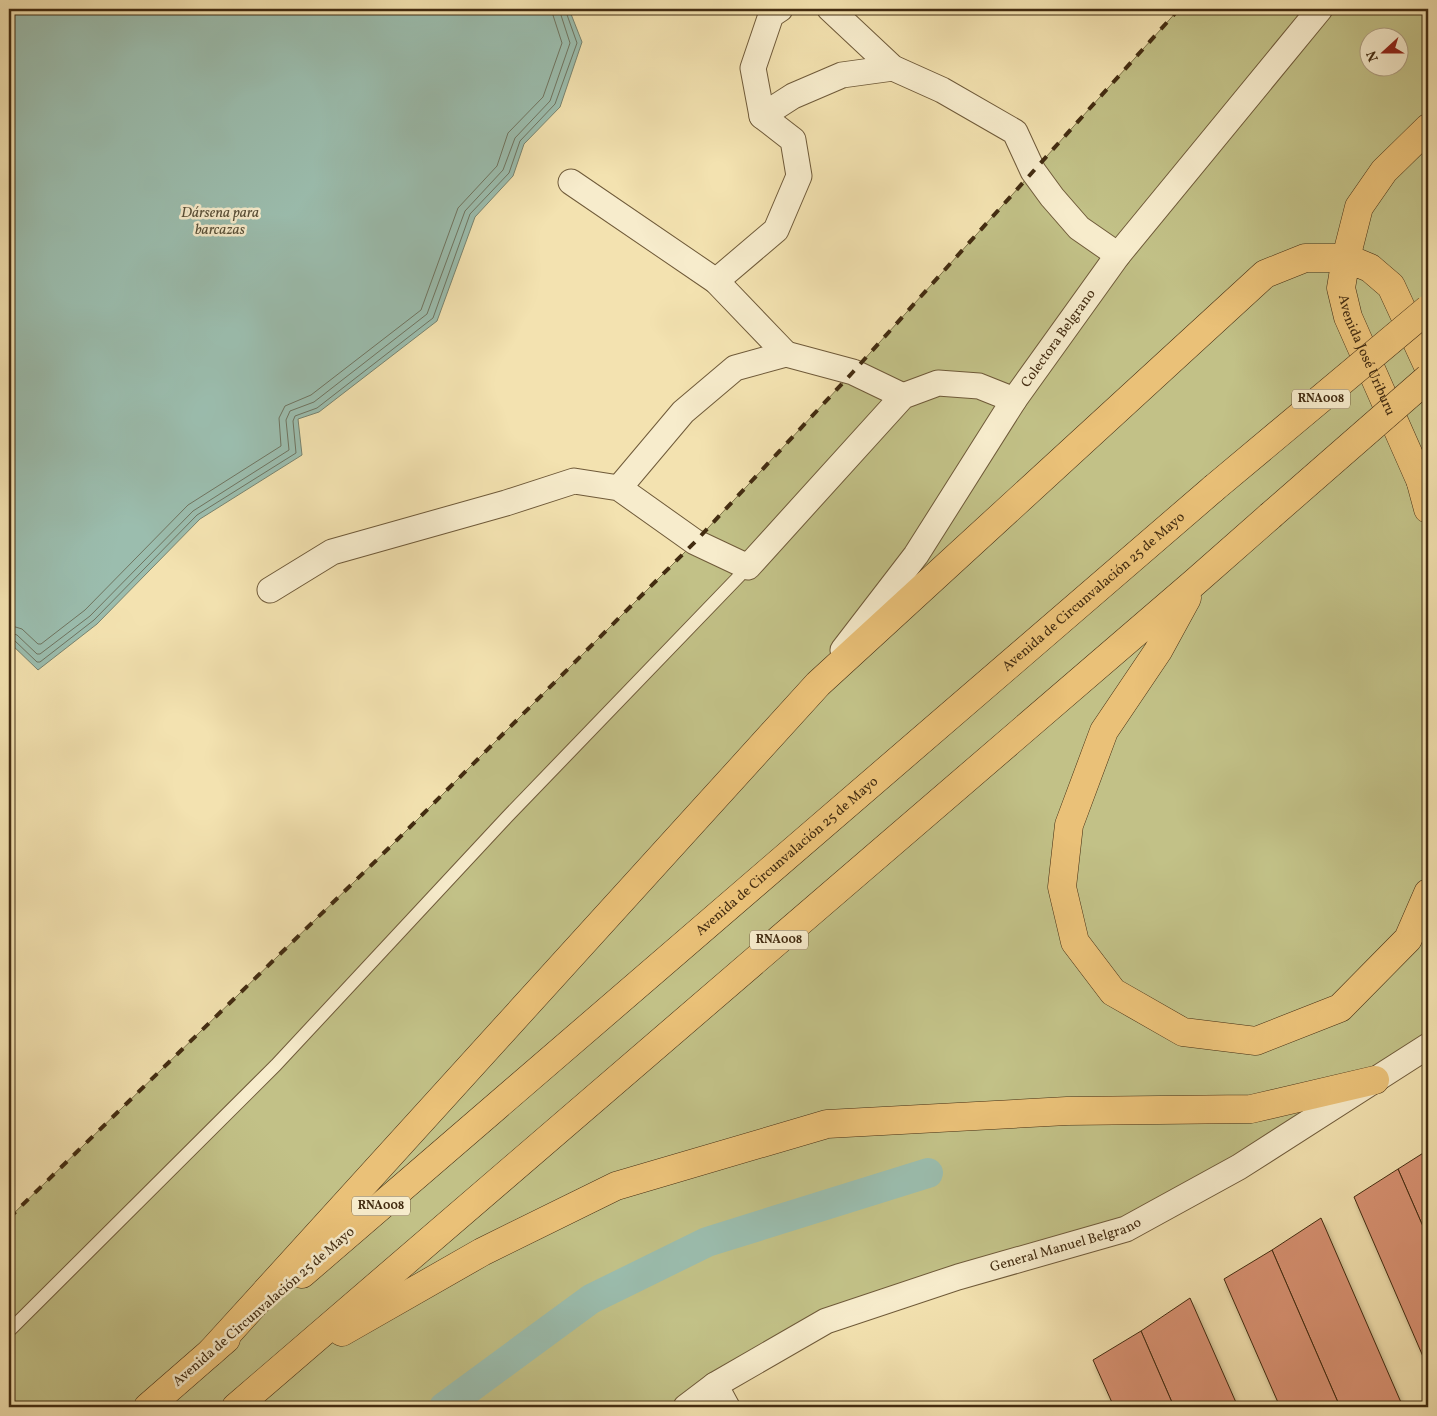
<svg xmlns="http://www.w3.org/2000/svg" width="1437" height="1416" font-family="Vollkorn,serif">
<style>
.green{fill:#c2c187;stroke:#82764c;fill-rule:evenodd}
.water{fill:#9bbdae;stroke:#78836f}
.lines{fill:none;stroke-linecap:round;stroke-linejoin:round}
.shore{stroke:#6f7460;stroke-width:1}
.canal{stroke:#9bbdae;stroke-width:30}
.building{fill:#d89273;stroke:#432c11;filter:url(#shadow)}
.service-casing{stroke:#6f5a39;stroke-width:14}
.minor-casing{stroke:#6f5a39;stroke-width:27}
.primary-casing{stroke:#432c11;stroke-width:29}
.motorway-casing{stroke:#432c11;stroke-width:29}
.service{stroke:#f7eccc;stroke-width:12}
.minor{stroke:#f7eccc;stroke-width:25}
.primary{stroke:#eac178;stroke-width:28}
.motorway{stroke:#eac178;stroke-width:28}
.rail{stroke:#432c11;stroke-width:4;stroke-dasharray:9 9;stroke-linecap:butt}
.motorway-bridge-casing{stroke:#432c11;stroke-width:29;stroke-linecap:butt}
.motorway-bridge{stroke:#eac178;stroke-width:28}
.labels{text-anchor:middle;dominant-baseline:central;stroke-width:5;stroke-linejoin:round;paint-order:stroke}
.shield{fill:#f7eccc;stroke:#796649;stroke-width:1}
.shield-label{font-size:12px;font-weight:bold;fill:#432c11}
.street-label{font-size:14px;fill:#432c11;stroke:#f7eccc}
.water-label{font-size:15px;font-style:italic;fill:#595038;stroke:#f7eccc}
</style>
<defs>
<filter id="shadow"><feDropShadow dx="3" dy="5.5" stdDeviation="2.5" flood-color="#0004"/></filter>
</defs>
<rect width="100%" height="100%" fill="#f3e2b0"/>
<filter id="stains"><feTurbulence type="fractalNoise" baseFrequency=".004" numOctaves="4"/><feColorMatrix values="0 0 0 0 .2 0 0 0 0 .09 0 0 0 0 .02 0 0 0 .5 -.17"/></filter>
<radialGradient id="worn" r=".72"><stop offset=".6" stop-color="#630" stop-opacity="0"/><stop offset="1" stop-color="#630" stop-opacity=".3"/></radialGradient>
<path class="green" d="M1179 9H1428V1046L1126 1229 826 1321 686 1407H9V1218L392 845 695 542 853 372ZM1370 38H1400V68H1370Z"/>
<polygon class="water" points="9,9 569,9 582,42 560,107 524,144 513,176 475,217 437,321 319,412 298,419 302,455 200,519 97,624 38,670 9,642"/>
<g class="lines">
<g class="shore">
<polyline points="9,625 22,629 38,644 41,644 85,610 188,505 281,446 279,418 285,406 311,395 421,310 458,208 497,166 508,133 543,97 562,43 551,9"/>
<polyline points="9,632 17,635 37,654 40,654 90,616 193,511 289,450 286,420 290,411 314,402 427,314 465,211 503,170 515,138 550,101 570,43 559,9"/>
<polyline points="9,639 14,640 37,662 40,662 94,620 197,515 296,453 293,421 295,416 317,408 433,318 470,214 509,173 520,141 555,104 577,43 565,9"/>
</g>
<polyline class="canal" points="444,1407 591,1299 707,1242 928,1173"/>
</g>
<g class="building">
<polygon points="1428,1150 1428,1238 1398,1169"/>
<polygon points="1398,1169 1428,1238 1428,1368 1354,1197"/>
<polygon points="1321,1218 1403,1407 1340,1407 1272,1250"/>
<polygon points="1272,1250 1340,1407 1280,1407 1224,1279"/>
<polygon points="1190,1298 1238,1407 1174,1407 1141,1331"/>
<polygon points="1141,1331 1174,1407 1114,1407 1093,1360"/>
</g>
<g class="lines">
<defs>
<polyline id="service" points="9,1331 276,1065 507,817 748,567"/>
<g id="minor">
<polyline points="830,9 893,68 942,90 1015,132 1033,171 1052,197 1079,228 1118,255"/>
<polyline points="762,116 793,96 842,75 893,68"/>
<polyline points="571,182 716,281 786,354"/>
<polyline points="716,281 776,230 799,176 793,140 762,116 753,68 771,15 780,9"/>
<polyline points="619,488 683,412 735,368 786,354 853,372 903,396"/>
<polyline points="270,590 332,552 506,503 574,481 619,488 695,542 748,567 903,396 938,383 979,386 1014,400"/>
<path id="s1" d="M843 650 916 555 1014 400 1118 255 1320 9"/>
<polyline points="715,1385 727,1407"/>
<path id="s2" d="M686 1407 715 1385 826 1321 958 1277 1126 1229 1239 1167 1428 1046"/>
</g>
<g id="primary">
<path id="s3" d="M1428 366 1391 286 1370 268 1346 258 1341 288 1348 317 1428 498"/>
</g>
<g id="motorway">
<polyline points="1421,483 1428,509"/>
<polyline points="1187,598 1158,651 1104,731 1069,825 1062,887 1075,942 1113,992 1183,1032 1256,1041 1340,1008 1408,939 1428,893"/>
<path id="s4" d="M302 1274 1214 488"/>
<polyline points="342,1332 482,1252 616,1186 827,1124 1067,1111 1251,1109 1375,1080"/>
<polyline points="211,1352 818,684 1265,274 1305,258 1346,258 1359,207 1384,171 1428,128"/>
<polyline points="148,1407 226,1339"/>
<polyline points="236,1407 1195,582 1270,516"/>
</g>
</defs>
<use href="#service" class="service-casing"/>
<use href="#minor" class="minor-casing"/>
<use href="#primary" class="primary-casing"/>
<use href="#motorway" class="motorway-casing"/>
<use href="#service" class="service"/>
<use href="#minor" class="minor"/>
<use href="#primary" class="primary"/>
<use href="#motorway" class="motorway"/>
<polyline class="rail" points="9,1218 392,845 695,542 853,372 1179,9"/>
<defs>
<g id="motorway-bridge">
<polyline points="1214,488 1428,309"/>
<polyline points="1270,516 1428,378"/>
</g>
</defs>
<use href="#motorway-bridge" class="motorway-bridge-casing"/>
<use href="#motorway-bridge" class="motorway-bridge"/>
</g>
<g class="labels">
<g class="shield">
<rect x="1292" y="389.5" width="58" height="19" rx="4"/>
<rect x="750" y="930.5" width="58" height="19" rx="4"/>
<rect x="352" y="1196.5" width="58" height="19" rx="4"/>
</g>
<g class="shield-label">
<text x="1321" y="399">RNA008</text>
<text x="779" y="940">RNA008</text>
<text x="381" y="1206">RNA008</text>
</g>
<g class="street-label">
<text stroke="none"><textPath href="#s1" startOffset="379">Colectora Belgrano</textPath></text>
<text stroke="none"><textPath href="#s3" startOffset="244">Avenida José Uriburu</textPath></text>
<text stroke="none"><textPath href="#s4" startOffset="1045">Avenida de Circunvalación 25 de Mayo</textPath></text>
<text stroke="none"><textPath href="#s4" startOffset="640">Avenida de Circunvalación 25 de Mayo</textPath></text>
<text stroke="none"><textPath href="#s2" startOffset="416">General Manuel Belgrano</textPath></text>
<text transform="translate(264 1307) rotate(-41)">Avenida de Circunvalación 25 de Mayo</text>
</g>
<g class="water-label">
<text x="220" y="213">Dársena para<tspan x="220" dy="17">barcazas</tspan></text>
</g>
</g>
<rect width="1437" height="1416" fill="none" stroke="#f3e2b0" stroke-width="30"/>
<rect x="10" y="10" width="1417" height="1396" fill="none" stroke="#432c11" stroke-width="2.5"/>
<rect x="15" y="15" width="1407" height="1386" fill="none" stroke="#432c11"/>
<g transform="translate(1384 52) rotate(249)"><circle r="24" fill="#f7eccc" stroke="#af9f81"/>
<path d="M0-4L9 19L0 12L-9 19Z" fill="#8f2418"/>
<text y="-8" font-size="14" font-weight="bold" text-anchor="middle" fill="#432c11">N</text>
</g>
<rect width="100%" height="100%" filter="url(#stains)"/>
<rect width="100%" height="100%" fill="url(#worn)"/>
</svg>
